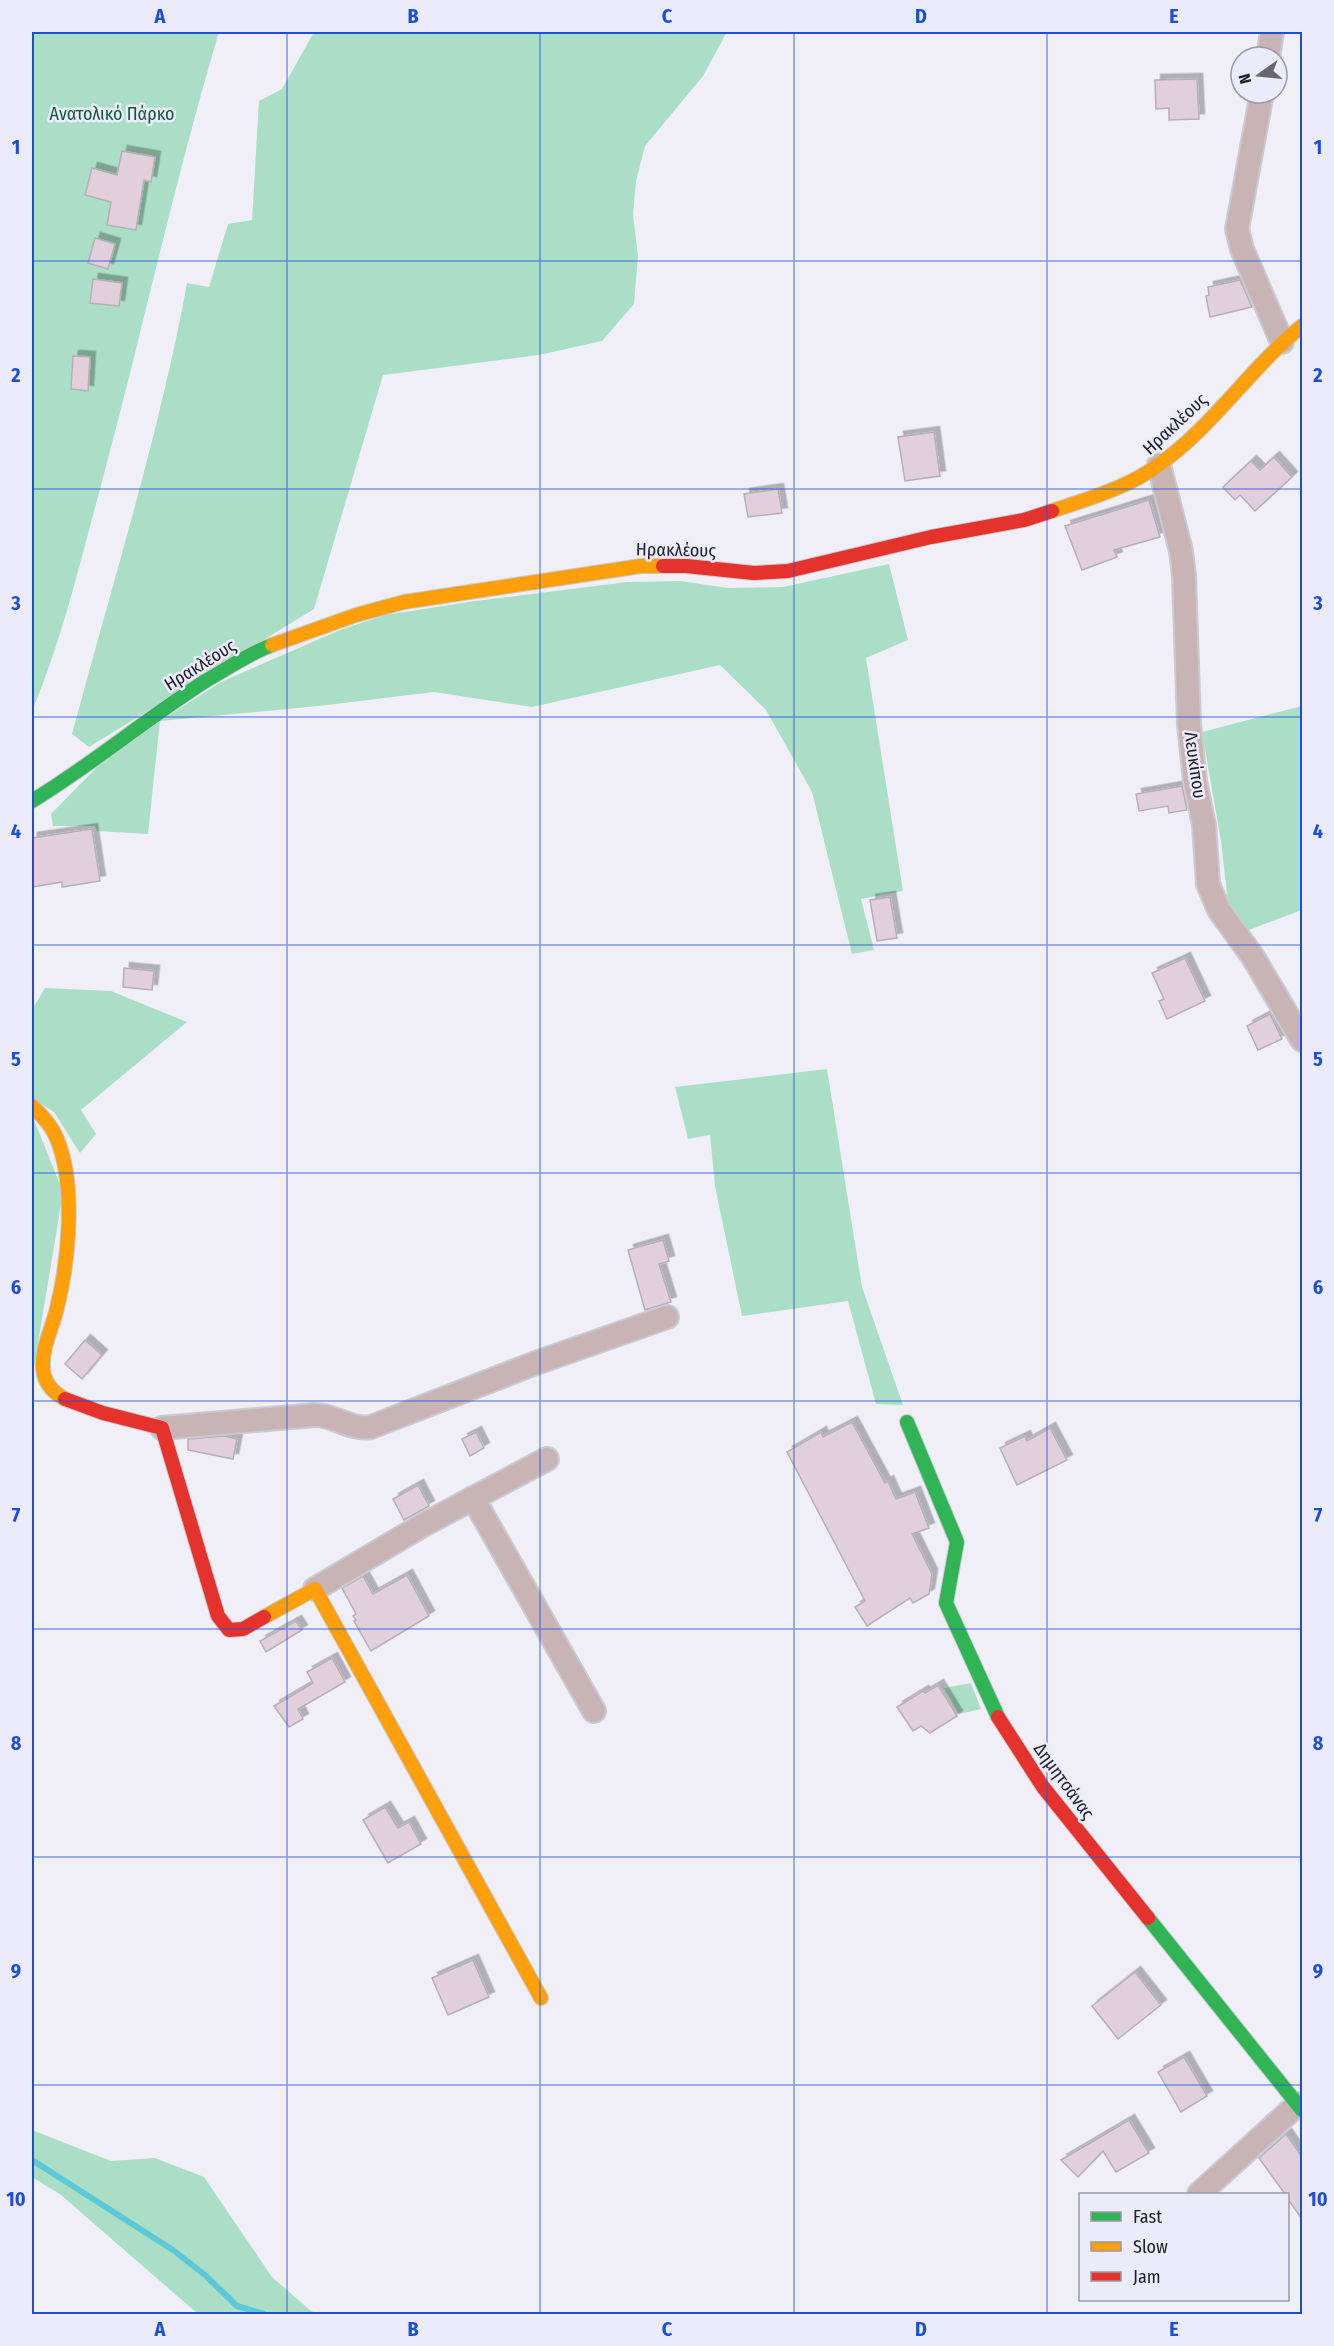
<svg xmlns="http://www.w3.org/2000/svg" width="1334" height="2346" font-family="'Fira Sans Condensed',sans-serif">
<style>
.green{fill:#abdec6}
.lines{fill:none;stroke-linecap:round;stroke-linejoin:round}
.stream{stroke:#5ec8d8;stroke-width:6}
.building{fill:#e1d0dc;stroke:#b6afb6;stroke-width:1.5;filter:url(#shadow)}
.street-casing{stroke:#cbcad2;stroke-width:26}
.fast-casing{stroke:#cbcad2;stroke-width:16}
.slow-casing{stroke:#cbcad2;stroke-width:16}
.jam-casing{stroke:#cbcad2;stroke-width:16}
.street{stroke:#c8b4b5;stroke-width:22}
.fast{stroke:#30b455;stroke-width:14}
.slow{stroke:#ff9f0a;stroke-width:14}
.jam{stroke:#e5322d;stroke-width:14}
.grid{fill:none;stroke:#1d4ed8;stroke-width:1.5;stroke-opacity:0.55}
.labels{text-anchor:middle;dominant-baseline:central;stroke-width:5;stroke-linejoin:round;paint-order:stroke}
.park-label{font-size:18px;fill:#0e5837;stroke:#ecebfc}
.street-label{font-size:18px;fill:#1e1d28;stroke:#ecebfc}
.neatline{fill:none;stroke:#1d4ed8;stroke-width:2}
.grid-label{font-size:20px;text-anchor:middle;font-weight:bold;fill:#1d4ed8}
</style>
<defs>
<filter id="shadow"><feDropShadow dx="5.5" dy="-5.5" stdDeviation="0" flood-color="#0004"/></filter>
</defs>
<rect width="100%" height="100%" fill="#f0eff8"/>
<g class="green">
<path d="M32 32H219C174 183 141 337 100 489 80 563 62 640 32 711Z"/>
<path d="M314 32H727L703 76 645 146 636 181 633 214 638 256 634 304 602 341 539 355 383 375 314 609 89 747 72 734C112 584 159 436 187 283L209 287 228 224 252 220 259 101 282 89Z"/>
<polygon points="889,564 908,640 866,658 903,891 861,899 874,950 852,954 812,792 766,710 720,665 532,707 434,692 319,706 160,721 148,834 97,831 95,826 53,826 51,814 97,767 160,721 221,682 340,630 385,615 475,601 627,582 680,581 728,588 783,587"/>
<polygon points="1302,706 1302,910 1246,931 1228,902 1221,841 1202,732"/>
<polygon points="45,988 111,991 187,1022 81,1110 96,1134 80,1153 54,1112 32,1098 32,1010"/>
<polygon points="827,1069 862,1287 903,1405 876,1404 848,1301 742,1316 715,1186 710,1135 688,1139 675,1087"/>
<polygon points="32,1115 63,1192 32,1379"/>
<polygon points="971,1683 981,1709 959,1714 944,1688"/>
<polygon points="32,2130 111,2161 155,2158 204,2177 272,2277 311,2311 320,2314 198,2314 61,2195 32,2177"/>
</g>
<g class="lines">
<polyline class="stream" points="32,2160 173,2250 205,2275 237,2306 264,2314"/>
</g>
<g class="building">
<polygon points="1197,79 1199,119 1169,120 1169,108 1156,109 1155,80"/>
<polygon points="122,151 155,157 151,182 144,180 136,230 107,225 111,202 85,195 92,168 117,175"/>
<polygon points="95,238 115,244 108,269 88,263"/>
<polygon points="93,279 122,283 119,306 90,303"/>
<polygon points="1240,280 1252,307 1210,317 1206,296 1209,295 1208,287"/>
<polygon points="73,356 90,357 88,391 71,389"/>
<polygon points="934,432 940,476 905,481 898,437"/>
<polygon points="1274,457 1292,477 1255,511 1240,495 1235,500 1223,487 1251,461 1260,470"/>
<polygon points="778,489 782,513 748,517 744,494"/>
<polygon points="1149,500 1160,537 1114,550 1117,557 1082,570 1065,526"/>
<polygon points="1182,786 1187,810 1169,813 1168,806 1139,811 1136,794"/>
<polygon points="92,829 100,881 62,887 62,882 32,887 32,838"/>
<polygon points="890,897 897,938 877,941 870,900"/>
<polygon points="1185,958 1205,1001 1167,1019 1159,1001 1164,999 1152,973"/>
<polygon points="124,968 154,971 152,990 123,987"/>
<polygon points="1270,1014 1282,1039 1258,1050 1247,1026"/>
<polygon points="663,1240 669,1261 659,1264 671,1302 645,1310 628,1250"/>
<polygon points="85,1340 102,1355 82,1379 65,1364"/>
<polygon points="852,1422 885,1483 888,1481 896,1499 915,1492 929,1528 912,1534 932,1574 929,1594 913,1603 910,1598 867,1626 855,1607 865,1601 787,1452 821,1432 823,1437"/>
<polygon points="1050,1428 1067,1460 1017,1485 1000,1448 1025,1436 1027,1441"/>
<polygon points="476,1432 484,1448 470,1456 462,1439"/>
<polygon points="225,1436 237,1439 233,1459 188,1450 188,1439"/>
<polygon points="418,1485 429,1506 404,1520 393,1499"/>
<polygon points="407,1575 429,1616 371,1651 354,1621 356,1620 353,1616 356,1614 342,1588 363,1576 373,1594"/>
<polygon points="296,1621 302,1630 266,1652 260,1641"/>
<polygon points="332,1658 345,1682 298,1709 303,1719 289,1727 274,1706 313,1683 307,1672"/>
<polygon points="938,1685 957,1716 930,1733 921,1726 913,1731 897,1707 923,1691 925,1693"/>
<polygon points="385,1807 398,1828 409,1822 421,1844 388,1863 363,1820"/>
<polygon points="473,1960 489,1997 448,2015 432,1978"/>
<polygon points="1135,1972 1161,2005 1118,2039 1092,2006"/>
<polygon points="1184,2057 1207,2096 1181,2112 1158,2072"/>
<polygon points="1129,2120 1149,2153 1116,2172 1103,2151 1078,2177 1061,2160"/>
<polygon points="1286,2134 1302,2157 1302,2219 1287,2198 1287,2194 1285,2194 1259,2158"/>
</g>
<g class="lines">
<defs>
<g id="street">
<polyline points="1268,57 1272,32"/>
<polyline points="1262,93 1237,229 1242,249 1282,342"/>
<polyline points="1159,465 1181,551 1184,576 1189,724 1195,781 1204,825 1208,884 1219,910 1253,957 1302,1040"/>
<path d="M162 1428 315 1415C335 1415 349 1430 371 1427L533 1364 667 1317"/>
<polyline points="473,1498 594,1711"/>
<polyline points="315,1589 423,1525 547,1459"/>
<polyline points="1199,2194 1298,2104"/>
</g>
<g id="fast">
<path d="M32 801C93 764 147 718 207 680 228 668 250 653 272 645"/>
<polyline points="907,1422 957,1542 946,1603 998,1717"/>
<polyline points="1148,1918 1302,2110"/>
</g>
<g id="slow">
<path d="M1052 511C1087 499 1127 488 1157 466 1212 428 1250 368 1302 326"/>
<polyline points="272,645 356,615 404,602 641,566 663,566"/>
<path d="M32 1106C42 1115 52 1126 57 1139 76 1185 69 1260 57 1308 53 1327 42 1346 43 1366 43 1381 52 1392 65 1399"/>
<polyline points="264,1617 315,1589 541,1998"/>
</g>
<g id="jam">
<polyline points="663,566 686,566 754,573 788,571 931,537 1024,520 1052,511"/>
<polyline points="65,1399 103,1413 162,1428 218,1616 229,1630 243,1629 264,1617"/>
<polyline points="998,1717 1043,1787 1148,1918"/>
</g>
</defs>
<use href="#street" class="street-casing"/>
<use href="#fast" class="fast-casing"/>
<use href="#slow" class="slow-casing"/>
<use href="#jam" class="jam-casing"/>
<use href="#street" class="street"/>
<use href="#fast" class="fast"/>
<use href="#slow" class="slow"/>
<use href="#jam" class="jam"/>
</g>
<path class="grid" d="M287 32V2314M540 32V2314M794 32V2314M1047 32V2314M32 261H1302M32 489H1302M32 717H1302M32 945H1302M32 1173H1302M32 1401H1302M32 1629H1302M32 1857H1302M32 2085H1302"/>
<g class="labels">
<g class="park-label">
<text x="112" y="114">Ανατολικό Πάρκο</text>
</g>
<g class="street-label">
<text transform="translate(1175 424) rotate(-43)">Ηρακλέους</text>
<text transform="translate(676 550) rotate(1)">Ηρακλέους</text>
<text transform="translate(200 665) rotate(-32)">Ηρακλέους</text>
<text transform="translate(1195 765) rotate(82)">Λευκίπου</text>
<text transform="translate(1064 1781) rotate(54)">Δημητσάνας</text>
</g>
</g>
<rect width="1334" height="2346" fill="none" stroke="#ecebfc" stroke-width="66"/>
<rect x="1079" y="2193" width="210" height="108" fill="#ecebfc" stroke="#9a99a7" stroke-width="1.5"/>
<rect x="1091" y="2212" width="30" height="9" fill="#30b455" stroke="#9a99a7" stroke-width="1.5"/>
<text x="1133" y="2223" font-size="18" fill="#1e1d28">Fast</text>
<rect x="1091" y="2242" width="30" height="9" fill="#ff9f0a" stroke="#9a99a7" stroke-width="1.5"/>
<text x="1133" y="2253" font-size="18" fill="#1e1d28">Slow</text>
<rect x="1091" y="2272" width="30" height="9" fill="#e5322d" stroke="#9a99a7" stroke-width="1.5"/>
<text x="1133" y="2283" font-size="18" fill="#1e1d28">Jam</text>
<g transform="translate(1259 75) rotate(255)"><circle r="28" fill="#ecebfc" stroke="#9a99a7" stroke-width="1.5"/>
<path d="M0-4.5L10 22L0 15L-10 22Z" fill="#686671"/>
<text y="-9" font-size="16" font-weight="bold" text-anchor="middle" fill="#1e1d28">N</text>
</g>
<rect x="33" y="33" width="1268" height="2280" class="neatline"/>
<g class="grid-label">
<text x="160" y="23">A</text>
<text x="413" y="23">B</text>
<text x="667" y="23">C</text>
<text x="921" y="23">D</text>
<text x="1174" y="23">E</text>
<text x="16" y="154">1</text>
<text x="1318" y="154">1</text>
<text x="16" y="382">2</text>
<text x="1318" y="382">2</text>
<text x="16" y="610">3</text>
<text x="1318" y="610">3</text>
<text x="16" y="838">4</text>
<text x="1318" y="838">4</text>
<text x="16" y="1066">5</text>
<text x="1318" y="1066">5</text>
<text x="16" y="1294">6</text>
<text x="1318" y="1294">6</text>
<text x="16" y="1522">7</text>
<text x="1318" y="1522">7</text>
<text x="16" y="1750">8</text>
<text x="1318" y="1750">8</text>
<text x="16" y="1978">9</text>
<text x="1318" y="1978">9</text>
<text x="16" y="2206">10</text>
<text x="1318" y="2206">10</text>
<text x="160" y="2336">A</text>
<text x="413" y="2336">B</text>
<text x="667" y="2336">C</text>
<text x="921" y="2336">D</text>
<text x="1174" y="2336">E</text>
</g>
</svg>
